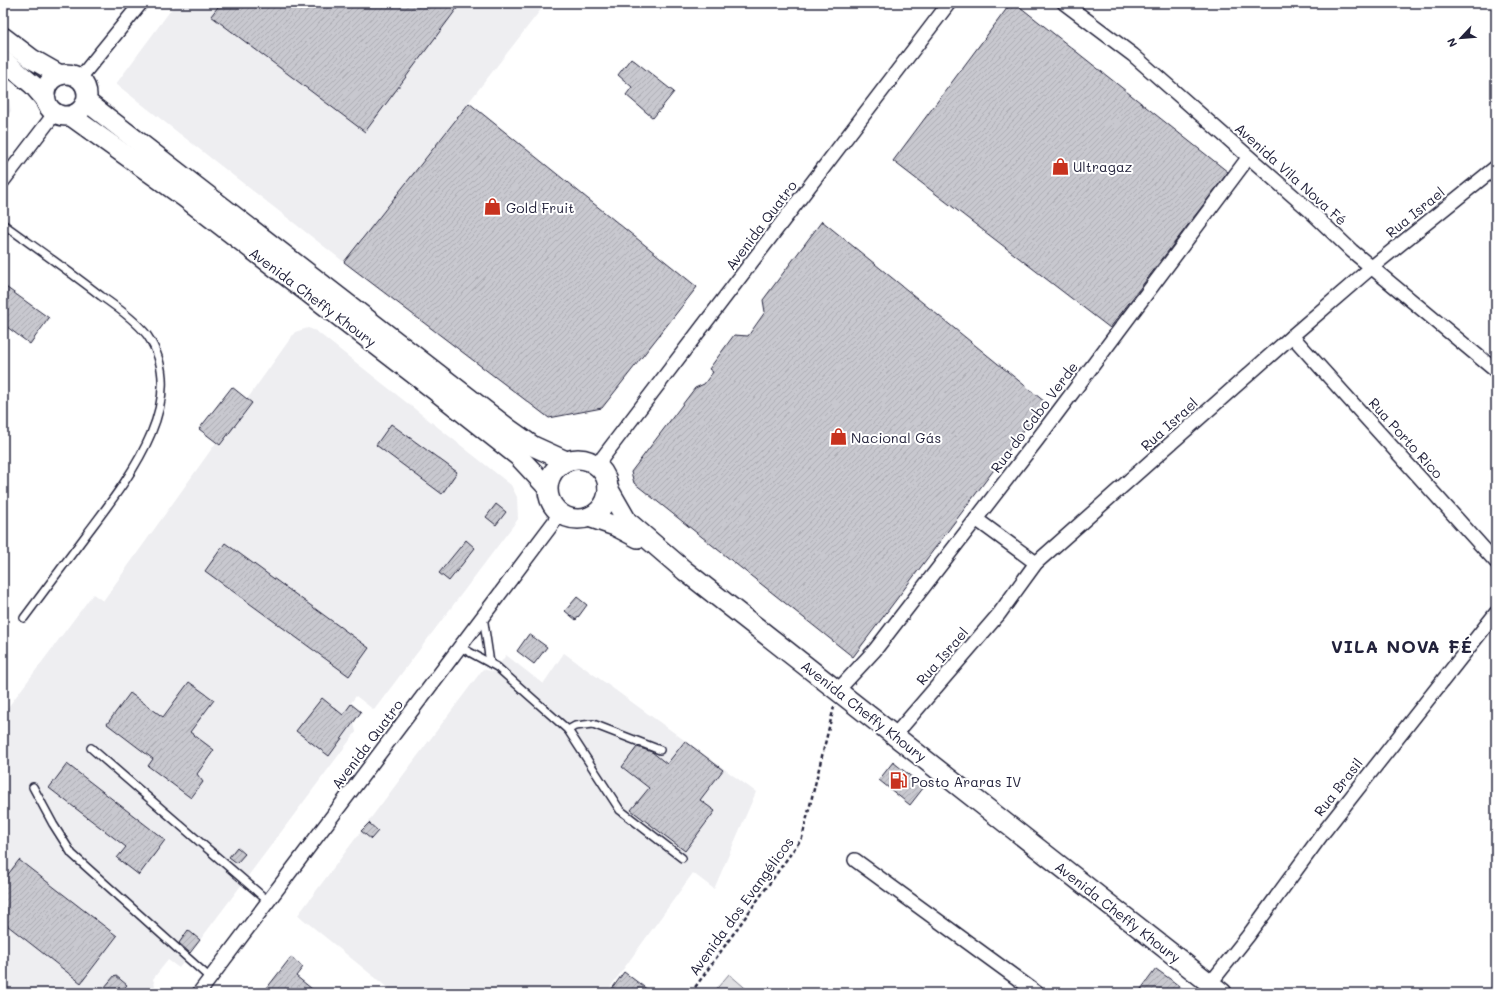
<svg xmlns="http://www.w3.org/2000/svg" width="1499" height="996" font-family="Mali,sans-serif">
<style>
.built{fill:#eeeef1}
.pitch{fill:#dfdfe2;stroke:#80808e}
.building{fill:url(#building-hatch);stroke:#22223b}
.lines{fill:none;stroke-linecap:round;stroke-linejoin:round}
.service-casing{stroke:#22223b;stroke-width:10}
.minor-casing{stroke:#22223b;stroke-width:16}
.secondary-casing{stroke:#22223b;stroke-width:22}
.path{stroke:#22223b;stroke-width:2.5;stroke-dasharray:4 3;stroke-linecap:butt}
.service{stroke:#fff;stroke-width:7}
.minor{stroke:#fff;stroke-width:13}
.secondary{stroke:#fff;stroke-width:19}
.labels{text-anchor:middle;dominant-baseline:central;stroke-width:4;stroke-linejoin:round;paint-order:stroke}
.poi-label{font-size:14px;fill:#22223b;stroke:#fff;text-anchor:start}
.street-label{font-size:14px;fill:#22223b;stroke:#fff}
.district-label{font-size:18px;font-weight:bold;letter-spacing:1px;fill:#22223b;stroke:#fff}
</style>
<defs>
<pattern id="building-hatch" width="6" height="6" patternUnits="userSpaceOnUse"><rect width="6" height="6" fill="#c8c8cf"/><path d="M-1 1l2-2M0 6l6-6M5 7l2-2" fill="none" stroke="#acacb3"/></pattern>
</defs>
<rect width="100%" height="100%" fill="#fff"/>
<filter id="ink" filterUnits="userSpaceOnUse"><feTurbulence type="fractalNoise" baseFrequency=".025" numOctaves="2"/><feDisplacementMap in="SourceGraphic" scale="8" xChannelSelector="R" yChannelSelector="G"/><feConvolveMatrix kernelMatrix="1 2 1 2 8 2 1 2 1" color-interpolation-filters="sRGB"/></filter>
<g filter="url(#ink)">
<g class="built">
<polygon points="176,3 546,3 344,262 116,84"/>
<polygon points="3,88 8,92 11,111 3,123"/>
<polygon points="308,328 316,331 511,485 517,497 518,519 374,710 356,696 350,704 356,732 179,968 168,960 160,970 153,979 157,993 3,993 3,714 93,594 103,601 295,332"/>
<polygon points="564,653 756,792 714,889 693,873 606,993 394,993 298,915 483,669 494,672 506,655 543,684"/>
</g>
<polygon class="pitch" points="729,974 751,993 713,993"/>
<g class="building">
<polygon points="221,3 461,3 365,132 211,16"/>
<polygon points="1011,3 1015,3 1228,172 1110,328 893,161"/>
<polygon points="631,58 674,92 653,118 626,95 632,87 618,75"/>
<polygon points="469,103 697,287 602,408 549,418 344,262"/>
<polygon points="822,221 1045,402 853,657 634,483 631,472 695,388 704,384 713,372 709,369 734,335 748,336 765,312 763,300"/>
<polygon points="3,285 49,318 30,344 3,324"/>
<polygon points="232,387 252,403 220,445 199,429"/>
<polygon points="391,424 457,472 442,494 376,445"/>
<polygon points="496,504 506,512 496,525 486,517"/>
<polygon points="466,540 475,548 449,581 439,573"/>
<polygon points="225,543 369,648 349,676 205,571"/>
<polygon points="577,597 587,605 576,620 565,611"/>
<polygon points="529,634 547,647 534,664 517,651"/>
<polygon points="189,682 214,700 190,732 214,750 197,774 203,782 191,798 148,766 153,759 107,724 130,693 163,717"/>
<polygon points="322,698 343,715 351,704 361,712 329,756 296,731"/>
<polygon points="685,741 723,770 700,800 715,811 685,851 631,810 649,788 622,767 637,747 652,752 667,764"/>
<polygon points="893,762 924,787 910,805 879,780"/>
<polygon points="67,764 165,840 139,875 117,858 126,847 49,788"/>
<polygon points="369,823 378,831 371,839 361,831"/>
<polygon points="237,847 245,854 237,863 229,857"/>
<polygon points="19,860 117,936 81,983 3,922 3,881"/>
<polygon points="188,930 200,940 190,953 179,943"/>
<polygon points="291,957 303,967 296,976 317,993 263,993"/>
<polygon points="1156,969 1170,979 1188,993 1138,993"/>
<polygon points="624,972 652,993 609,993"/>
<polygon points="115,975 127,985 120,993 111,993 104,988"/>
</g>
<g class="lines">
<defs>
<g id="service">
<path d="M3 224C36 248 69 271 101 296 117 307 135 320 147 335 193 401 124 484 86 535 65 563 45 590 24 618"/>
<polyline points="483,616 490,663"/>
<polyline points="460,647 497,667 568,730 620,810 682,858"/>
<polyline points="568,730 575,726 593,724 660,750"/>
<polyline points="91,748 268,901"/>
<polyline points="33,787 53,824 72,854 210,978"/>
</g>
<g id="minor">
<polyline points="1064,3 1133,55 1308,209 1352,251 1496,371"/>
<polyline points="80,78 141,3"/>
<polyline points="3,181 55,113"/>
<polyline points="1292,336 1496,562"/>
<polyline points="597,465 949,3"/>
<polyline points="976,519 1036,563"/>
<polyline points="838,690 875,650 1037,440 1248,158"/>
<polyline points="894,736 999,614 1036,563 1292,336 1372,267 1496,167"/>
<polyline points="855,860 1037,993"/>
<polyline points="1209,985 1248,936 1323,833 1496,613"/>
<polyline points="199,993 560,514"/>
</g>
<g id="secondary">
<polyline points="3,37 32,59 60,75"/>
<polyline points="3,60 33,85 46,100"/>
<circle cx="66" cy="95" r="21"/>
<polyline points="87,102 509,429 533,446 566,461"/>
<polyline points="71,116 184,197 432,388 518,456 547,487"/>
<circle cx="578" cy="489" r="30"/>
<polyline points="608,488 627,521 685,571 1222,993"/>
<polyline points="589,517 615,526 638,538"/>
</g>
</defs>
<use href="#service" class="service-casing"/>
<use href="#minor" class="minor-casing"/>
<use href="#secondary" class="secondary-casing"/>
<polyline class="path" points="691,993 802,838 834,707"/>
<use href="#service" class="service"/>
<use href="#minor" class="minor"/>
<use href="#secondary" class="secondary"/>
</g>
</g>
<defs>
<symbol id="shop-bare" viewBox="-9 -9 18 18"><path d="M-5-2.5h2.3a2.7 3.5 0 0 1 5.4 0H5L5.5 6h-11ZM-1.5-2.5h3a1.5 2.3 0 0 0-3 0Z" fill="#c8321e" stroke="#fff" stroke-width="2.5" paint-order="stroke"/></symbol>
<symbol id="fuel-bare" viewBox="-9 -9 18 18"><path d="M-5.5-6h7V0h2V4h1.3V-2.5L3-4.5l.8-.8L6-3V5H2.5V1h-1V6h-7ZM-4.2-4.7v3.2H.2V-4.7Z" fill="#c8321e" stroke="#fff" stroke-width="2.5" paint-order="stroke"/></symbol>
</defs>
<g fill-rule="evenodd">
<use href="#shop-bare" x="1048" y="154" width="25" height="25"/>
<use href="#shop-bare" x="480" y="194" width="25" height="25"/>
<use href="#shop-bare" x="826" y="424" width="25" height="25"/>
<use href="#fuel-bare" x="886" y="768" width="25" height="25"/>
</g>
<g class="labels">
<g class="poi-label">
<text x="1073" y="166">Ultragaz</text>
<text x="506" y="207">Gold Fruit</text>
<text x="851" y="437">Nacional Gás</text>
<text x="911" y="781">Posto Araras IV</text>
</g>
<g class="street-label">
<text transform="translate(1291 174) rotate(42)">Avenida Vila Nova Fé</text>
<text transform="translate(1415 212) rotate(-39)">Rua Israel</text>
<text transform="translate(761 225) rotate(-53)">Avenida Quatro</text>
<text transform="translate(313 297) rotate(37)">Avenida Cheffy Khoury</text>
<text transform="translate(1034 417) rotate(-53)">Rua do Cabo Verde</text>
<text transform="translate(1169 424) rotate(-42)">Rua Israel</text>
<text transform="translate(1406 438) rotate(48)">Rua Porto Rico</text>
<text transform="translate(942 656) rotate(-49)">Rua Israel</text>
<text transform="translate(864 711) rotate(38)">Avenida Cheffy Khoury</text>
<text transform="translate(367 744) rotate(-53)">Avenida Quatro</text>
<text transform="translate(1338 787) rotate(-52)">Rua Brasil</text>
<text transform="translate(741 906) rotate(-54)">Avenida dos Evangélicos</text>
<text transform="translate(1118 912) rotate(38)">Avenida Cheffy Khoury</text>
</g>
<g class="district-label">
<text x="1402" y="646">VILA NOVA FÉ</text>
</g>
</g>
<rect width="1499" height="996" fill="none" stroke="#fff" stroke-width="16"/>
<rect x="8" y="8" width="1483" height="980" fill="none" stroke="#22223b" stroke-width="1.5" filter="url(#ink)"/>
<g transform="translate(1461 38) rotate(244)" stroke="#ffffff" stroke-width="3" paint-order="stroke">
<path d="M0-3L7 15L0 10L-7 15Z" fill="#22223b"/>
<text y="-6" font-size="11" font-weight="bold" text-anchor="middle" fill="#22223b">N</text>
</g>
</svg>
